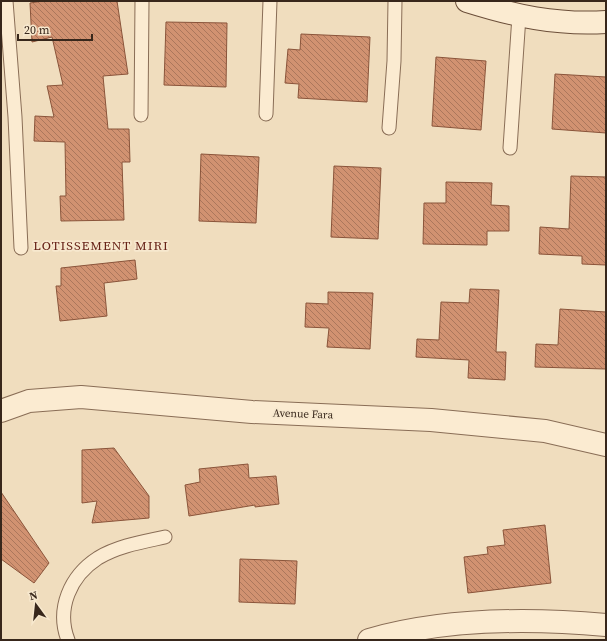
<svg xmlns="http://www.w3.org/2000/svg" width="607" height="641" font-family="'Source Serif 4',serif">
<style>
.building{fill:url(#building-back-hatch);stroke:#8a543a}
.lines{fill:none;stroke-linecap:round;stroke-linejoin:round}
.service-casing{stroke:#896d56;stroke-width:15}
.minor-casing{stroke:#896d56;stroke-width:24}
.secondary-casing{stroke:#6b4e39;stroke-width:24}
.service{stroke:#fbebd1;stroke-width:13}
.minor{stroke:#fbebd1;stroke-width:22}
.secondary{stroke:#fbebd1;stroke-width:22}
.labels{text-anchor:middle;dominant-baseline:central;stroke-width:3.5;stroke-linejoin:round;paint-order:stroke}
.street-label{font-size:11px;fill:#38271b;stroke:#f7e8ce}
.quarter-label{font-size:13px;letter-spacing:1px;fill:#672318;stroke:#f7e8ce}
</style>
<defs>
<pattern id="building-back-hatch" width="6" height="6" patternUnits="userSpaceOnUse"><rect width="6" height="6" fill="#d19271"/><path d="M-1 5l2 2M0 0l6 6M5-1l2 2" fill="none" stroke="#ab775c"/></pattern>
</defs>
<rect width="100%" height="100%" fill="#f0ddbe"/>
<g class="building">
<polygon points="43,1 117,1 128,74 103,76 108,129 129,129 130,162 122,162 124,220 61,221 60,196 66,196 65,142 34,141 35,116 54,117 47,86 63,85 52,37 32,42 30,3"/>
<polygon points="166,22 227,23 226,87 164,85"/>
<polygon points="301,34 370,37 367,102 298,98 299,84 285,83 288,49 300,50"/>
<polygon points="436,57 486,61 481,130 432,126"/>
<polygon points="555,74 606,77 606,133 552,129"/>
<polygon points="201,154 259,157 256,223 199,221"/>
<polygon points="334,166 381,168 378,239 331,237"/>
<polygon points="571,176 606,177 606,265 582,264 582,256 539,254 540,227 569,229"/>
<polygon points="446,182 492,183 491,205 509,206 509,231 487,231 487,245 423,244 424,203 446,203"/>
<polygon points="135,260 137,279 104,283 107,316 60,321 56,286 61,286 61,268"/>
<polygon points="470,289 499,290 496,352 506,352 505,380 468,378 469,360 416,357 417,339 439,340 441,302 469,303"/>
<polygon points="328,292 373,293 370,349 327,347 329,328 305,327 306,303 328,304"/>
<polygon points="560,309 606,312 606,369 535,367 536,344 558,345"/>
<polygon points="114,448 149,496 149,518 92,523 97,501 82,503 82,450"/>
<polygon points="248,464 249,478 276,476 279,504 255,507 255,505 189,516 185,485 200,482 199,469"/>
<polygon points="1,492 49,563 34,583 1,559"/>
<polygon points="545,525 551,583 468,593 464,557 488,554 487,547 505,545 503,530"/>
<polygon points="240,559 297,561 295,604 239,602"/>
</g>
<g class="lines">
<defs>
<g id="service">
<polyline points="6,1 15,117 21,248"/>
<polyline points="266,114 270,1"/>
<polyline points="141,115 142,1"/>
<polyline points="389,128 394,61 395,1"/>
<polyline points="510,148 519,16"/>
<path d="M68 640C56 609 70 576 98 558 118 546 142 542 165 537"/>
</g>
<g id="minor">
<polyline points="1,411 29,401 81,397 252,412 431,420 545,431 606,445"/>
<path d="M369 640C445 618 528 618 606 625"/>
</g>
<path id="secondary" d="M467 1C515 16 555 25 606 22"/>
</defs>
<use href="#service" class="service-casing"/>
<use href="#minor" class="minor-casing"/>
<use href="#secondary" class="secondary-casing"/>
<use href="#service" class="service"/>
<use href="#minor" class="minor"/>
<use href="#secondary" class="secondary"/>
</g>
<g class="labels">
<g class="street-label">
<text transform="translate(303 414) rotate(2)">Avenue Fara</text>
</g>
<g class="quarter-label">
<text x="101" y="245">LOTISSEMENT MIRI</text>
</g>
</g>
<rect width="607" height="641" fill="none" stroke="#38271b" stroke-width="4"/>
<g transform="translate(36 605) rotate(345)" stroke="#f7e8ce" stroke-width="3" paint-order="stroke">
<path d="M0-3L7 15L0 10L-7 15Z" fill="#38271b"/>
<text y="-6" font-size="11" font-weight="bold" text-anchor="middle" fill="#38271b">N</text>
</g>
<path d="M18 34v6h74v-6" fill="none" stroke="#38271b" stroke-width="2"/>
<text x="24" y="34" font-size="12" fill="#38271b" stroke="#f7e8ce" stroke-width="3" paint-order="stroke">20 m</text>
</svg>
